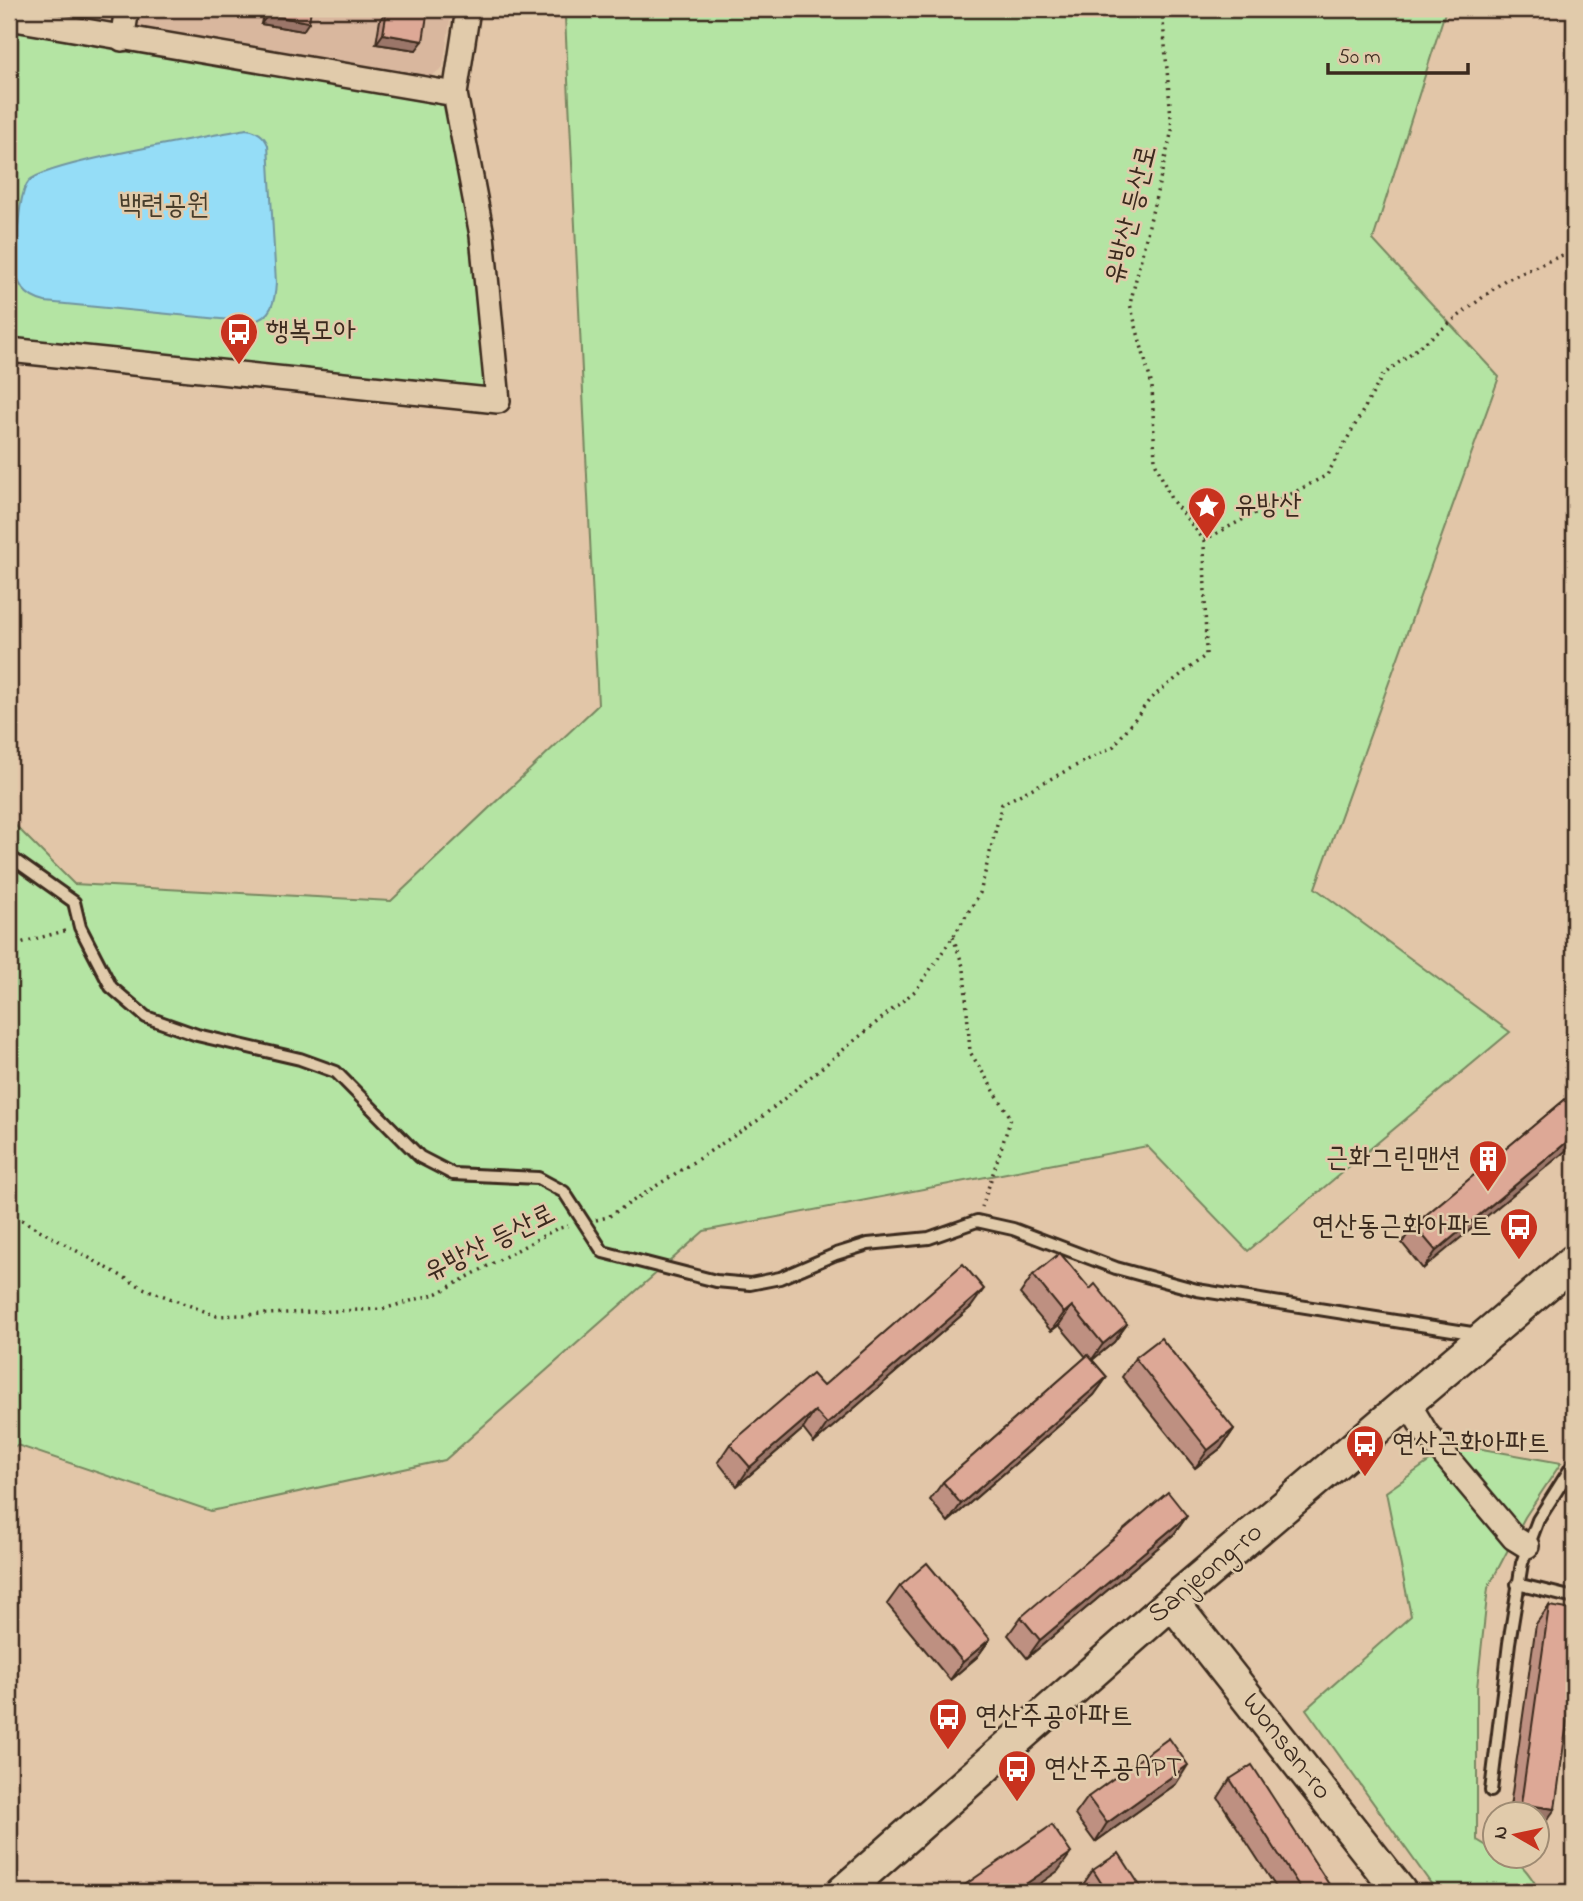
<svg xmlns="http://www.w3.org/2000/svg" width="1583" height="1901" font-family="'Indie Flower','Poor Story',sans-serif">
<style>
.built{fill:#d9b79e}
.green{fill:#b4e4a3;stroke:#788760;stroke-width:2}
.water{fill:#95ddf7;stroke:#7195a0;stroke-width:2}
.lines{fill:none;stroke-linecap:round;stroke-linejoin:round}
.lane-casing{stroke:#3b2a1e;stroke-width:16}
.street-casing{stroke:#3b2a1e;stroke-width:28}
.secondary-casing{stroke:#3b2a1e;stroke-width:37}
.path{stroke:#3b2a1e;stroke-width:3.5;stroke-dasharray:2 5;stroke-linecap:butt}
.lane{stroke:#e1cbab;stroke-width:10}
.street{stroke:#e1cbab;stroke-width:23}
.secondary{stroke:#e1cbab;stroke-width:32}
.wall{fill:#be9081;stroke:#3b2a1e;stroke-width:2}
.shaded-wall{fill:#9b7669;stroke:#3b2a1e;stroke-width:2}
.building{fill:#dda896;stroke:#3b2a1e;stroke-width:2}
.labels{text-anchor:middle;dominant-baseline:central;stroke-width:5;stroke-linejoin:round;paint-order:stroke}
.park-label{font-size:28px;fill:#473d2b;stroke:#e1cbab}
.street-label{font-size:28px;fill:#3b2a1e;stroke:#e1cbab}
.poi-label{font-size:28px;fill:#3b2a1e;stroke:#e1cbab;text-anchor:start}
</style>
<rect width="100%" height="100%" fill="#e2c6a8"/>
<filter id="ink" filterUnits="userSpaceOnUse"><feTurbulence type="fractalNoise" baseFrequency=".0143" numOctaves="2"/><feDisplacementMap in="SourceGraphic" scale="14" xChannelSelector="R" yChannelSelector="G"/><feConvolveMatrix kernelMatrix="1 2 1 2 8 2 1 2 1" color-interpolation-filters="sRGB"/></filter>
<g filter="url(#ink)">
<polygon class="built" points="141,9 452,9 443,67 429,78 137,30"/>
<g class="green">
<polygon points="567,9 1446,9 1373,240 1499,377 1315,888 1510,1032 1248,1251 1147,1146 704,1231 445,1460 211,1511 17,1445 9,1450 9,819 74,884 391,901 598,705 565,17"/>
<polygon points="11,28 456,107 485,390 9,339"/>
<path d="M1454 1444 1561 1463 1525 1517 1488 1588 1477 1688V1840L1495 1851 1496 1856C1519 1856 1530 1874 1540 1892H1437L1306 1709 1411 1616 1386 1492Z"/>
</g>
<path class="water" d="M246 129C256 130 264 135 268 145L276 283C275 301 272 318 251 322L45 302C20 296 13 278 16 254 18 236 18 194 29 181 45 163 212 136 246 129Z"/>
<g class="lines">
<defs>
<g id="lane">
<polyline points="9,856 74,902 80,927 111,987 146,1017 197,1035 300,1059 336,1072 420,1157 453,1174 538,1178 564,1192 603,1252 716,1281 750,1284 780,1278 836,1254 868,1244 929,1238 977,1221 1013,1229 1116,1268 1197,1290 1478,1334"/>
<polyline points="1517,1584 1574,1598"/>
<polyline points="1491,1791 1509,1643 1522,1563 1538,1520 1574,1463"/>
</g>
<g id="street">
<polyline points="9,18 455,94"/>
<polyline points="122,39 127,9"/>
<polyline points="9,350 498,401 482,235 455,94 468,9"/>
<polyline points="1408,1403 1426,1433 1514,1538 1527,1546"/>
</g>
<g id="secondary">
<polyline points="1172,1602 1400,1892"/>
<polyline points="843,1892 1172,1602 1574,1261"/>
</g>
</defs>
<use href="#lane" class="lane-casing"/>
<use href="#street" class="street-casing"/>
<use href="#secondary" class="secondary-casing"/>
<g class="path">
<polyline points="1204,540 1327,475 1383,375 1505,280 1574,250"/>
<polyline points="953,937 964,969 970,1052 1011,1118 982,1207"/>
<polyline points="9,946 68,930"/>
<polyline points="9,1213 143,1288 217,1316 383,1309 438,1293 556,1229 568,1226"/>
<polyline points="596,1220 608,1217 757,1121 916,990 953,937 980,893 1002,804 1114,746 1151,698 1206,655 1204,540 1171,499 1155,462 1152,386 1130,304 1172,130 1162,9"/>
</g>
<use href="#lane" class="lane"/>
<use href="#street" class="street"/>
<use href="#secondary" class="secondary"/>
</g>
<g class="wall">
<polygon points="264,9 311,9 303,31 261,24"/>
<polygon points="392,9 428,9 416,50 376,44 380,20 387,10 392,11"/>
<polygon points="1574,1092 1423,1269 1402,1243 1414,1225"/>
<polygon points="1033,1275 1090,1289 1127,1324 1114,1342 1092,1360 1107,1377 1094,1395 948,1522 930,1500 943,1482 1086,1357 1059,1325 1051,1331 1020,1294"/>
<polygon points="971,1307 814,1443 803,1429 737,1486 718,1462 730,1444 823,1386"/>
<polygon points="1135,1358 1234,1429 1221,1448 1195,1468 1122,1377"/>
<polygon points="1187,1516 1174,1534 1027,1658 1008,1635 1021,1617"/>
<polygon points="900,1586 990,1639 977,1657 950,1680 887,1604"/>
<polygon points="1549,1606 1542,1827 1537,1814 1509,1814 1536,1624"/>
<polygon points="1230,1779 1332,1889 1330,1892 1279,1892 1218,1798"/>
<polygon points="1176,1784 1095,1842 1075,1815 1088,1797"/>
<polygon points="1093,1870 1144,1892 1082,1892 1080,1889"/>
</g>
<g class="shaded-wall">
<polygon points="268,15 309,22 303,31 261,24"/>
<polygon points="383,34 423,41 416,50 376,44"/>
<polygon points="1574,1136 1574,1144 1423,1269 1436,1251"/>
<polygon points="984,1289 971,1307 814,1443 827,1424"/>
<polygon points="1072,1306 1059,1325 1051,1331 1064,1313"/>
<polygon points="1127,1324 1114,1342 1090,1362 1103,1344"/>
<polygon points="1107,1377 1094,1395 948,1522 961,1504"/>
<polygon points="815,1411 803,1429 737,1486 750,1467"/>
<polygon points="1234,1429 1221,1448 1195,1468 1208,1450"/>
<polygon points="1187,1516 1174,1534 1027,1658 1040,1640"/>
<polygon points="990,1639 977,1657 950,1680 963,1662"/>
<polygon points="1188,1765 1176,1784 1095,1842 1107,1823"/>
<polygon points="1521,1804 1555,1809 1542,1827 1537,1826 1537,1814 1514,1814"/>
<polygon points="1071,1853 1058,1871 1028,1892 1014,1892"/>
</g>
<g class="building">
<polygon points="269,9 311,9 309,22 268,15"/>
<polygon points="397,9 428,9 423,41 383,34 387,10 396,12"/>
<polygon points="1574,1092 1574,1136 1436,1251 1414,1225"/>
<polygon points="1060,1253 1090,1289 1095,1284 1127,1324 1103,1344 1072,1306 1064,1313 1033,1275"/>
<polygon points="963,1264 984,1289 827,1424 815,1411 750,1467 730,1444 812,1374 823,1386"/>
<polygon points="1161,1338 1234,1429 1208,1450 1135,1358"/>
<polygon points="1088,1355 1107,1377 961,1504 943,1482"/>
<polygon points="1168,1492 1187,1516 1040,1640 1021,1617"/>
<polygon points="927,1563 990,1639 963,1662 900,1586"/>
<polygon points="1549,1606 1574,1610 1574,1671 1555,1809 1521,1804"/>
<polygon points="1169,1738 1188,1765 1107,1823 1088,1797"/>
<polygon points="1252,1765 1332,1889 1327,1892 1303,1892 1230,1779"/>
<polygon points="1052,1825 1071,1853 1014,1892 957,1892 956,1891"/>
<polygon points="1119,1853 1144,1892 1107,1892 1093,1870"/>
</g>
</g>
<defs>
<symbol id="bus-pin" viewBox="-11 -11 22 30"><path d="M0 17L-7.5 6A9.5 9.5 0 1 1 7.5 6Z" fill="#c8321e" stroke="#e1cbab"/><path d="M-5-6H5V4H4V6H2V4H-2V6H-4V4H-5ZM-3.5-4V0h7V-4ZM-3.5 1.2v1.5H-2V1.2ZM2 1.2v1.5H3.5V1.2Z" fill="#fff"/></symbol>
<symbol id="sight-pin" viewBox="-11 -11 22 30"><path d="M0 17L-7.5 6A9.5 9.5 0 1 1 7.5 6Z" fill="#c8321e" stroke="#e1cbab"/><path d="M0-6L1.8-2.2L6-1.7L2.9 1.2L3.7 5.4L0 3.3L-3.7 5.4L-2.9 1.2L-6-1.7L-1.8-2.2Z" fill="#fff"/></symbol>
<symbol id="building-pin" viewBox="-11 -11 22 30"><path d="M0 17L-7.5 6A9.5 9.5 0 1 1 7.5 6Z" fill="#c8321e" stroke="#e1cbab"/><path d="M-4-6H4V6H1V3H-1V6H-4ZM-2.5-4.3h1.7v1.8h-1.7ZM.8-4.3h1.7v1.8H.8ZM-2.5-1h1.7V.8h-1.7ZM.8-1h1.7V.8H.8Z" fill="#fff"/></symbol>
</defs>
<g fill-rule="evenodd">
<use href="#bus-pin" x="217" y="310" width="44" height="60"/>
<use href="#sight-pin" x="1185" y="484" width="44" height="60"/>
<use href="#building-pin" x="1466" y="1137" width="44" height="60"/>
<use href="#bus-pin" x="1497" y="1205" width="44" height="60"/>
<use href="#bus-pin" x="1343" y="1422" width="44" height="60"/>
<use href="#bus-pin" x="926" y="1695" width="44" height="60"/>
<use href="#bus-pin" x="995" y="1747" width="44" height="60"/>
</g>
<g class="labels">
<g class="park-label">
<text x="164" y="206">백련공원</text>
</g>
<g class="street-label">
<text transform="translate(1132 215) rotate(-76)">유방산 등산로</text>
<text transform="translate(490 1244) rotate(-26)">유방산 등산로</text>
<text transform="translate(1206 1574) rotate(-40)">Sanjeong-ro</text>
<text transform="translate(1286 1747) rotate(52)">Wonsan-ro</text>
</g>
<g class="poi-label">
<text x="266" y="332">행복모아</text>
<text x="1234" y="506">유방산</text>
<text x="1461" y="1159" text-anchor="end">근화그린맨션</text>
<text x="1492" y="1227" text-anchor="end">연산동근화아파트</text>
<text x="1392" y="1444">연산근화아파트</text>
<text x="975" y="1717">연산주공아파트</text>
<text x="1044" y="1769">연산주공APT</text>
</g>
</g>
<rect width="1583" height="1901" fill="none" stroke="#e1cbab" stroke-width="35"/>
<rect x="18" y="18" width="1548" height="1866" fill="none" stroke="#3b2a1e" stroke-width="2.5" filter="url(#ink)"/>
<g transform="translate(1516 1835) rotate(279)"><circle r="33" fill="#e1cbab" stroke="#9f8b73" stroke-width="2"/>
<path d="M0-5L12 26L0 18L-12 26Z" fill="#c8321e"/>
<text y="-10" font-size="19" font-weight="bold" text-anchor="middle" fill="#3b2a1e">N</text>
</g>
<path d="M1328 63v10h140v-10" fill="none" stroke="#3b2a1e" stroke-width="3.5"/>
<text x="1338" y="63" font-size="21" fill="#3b2a1e" stroke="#e1cbab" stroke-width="5" paint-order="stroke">50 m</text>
</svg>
